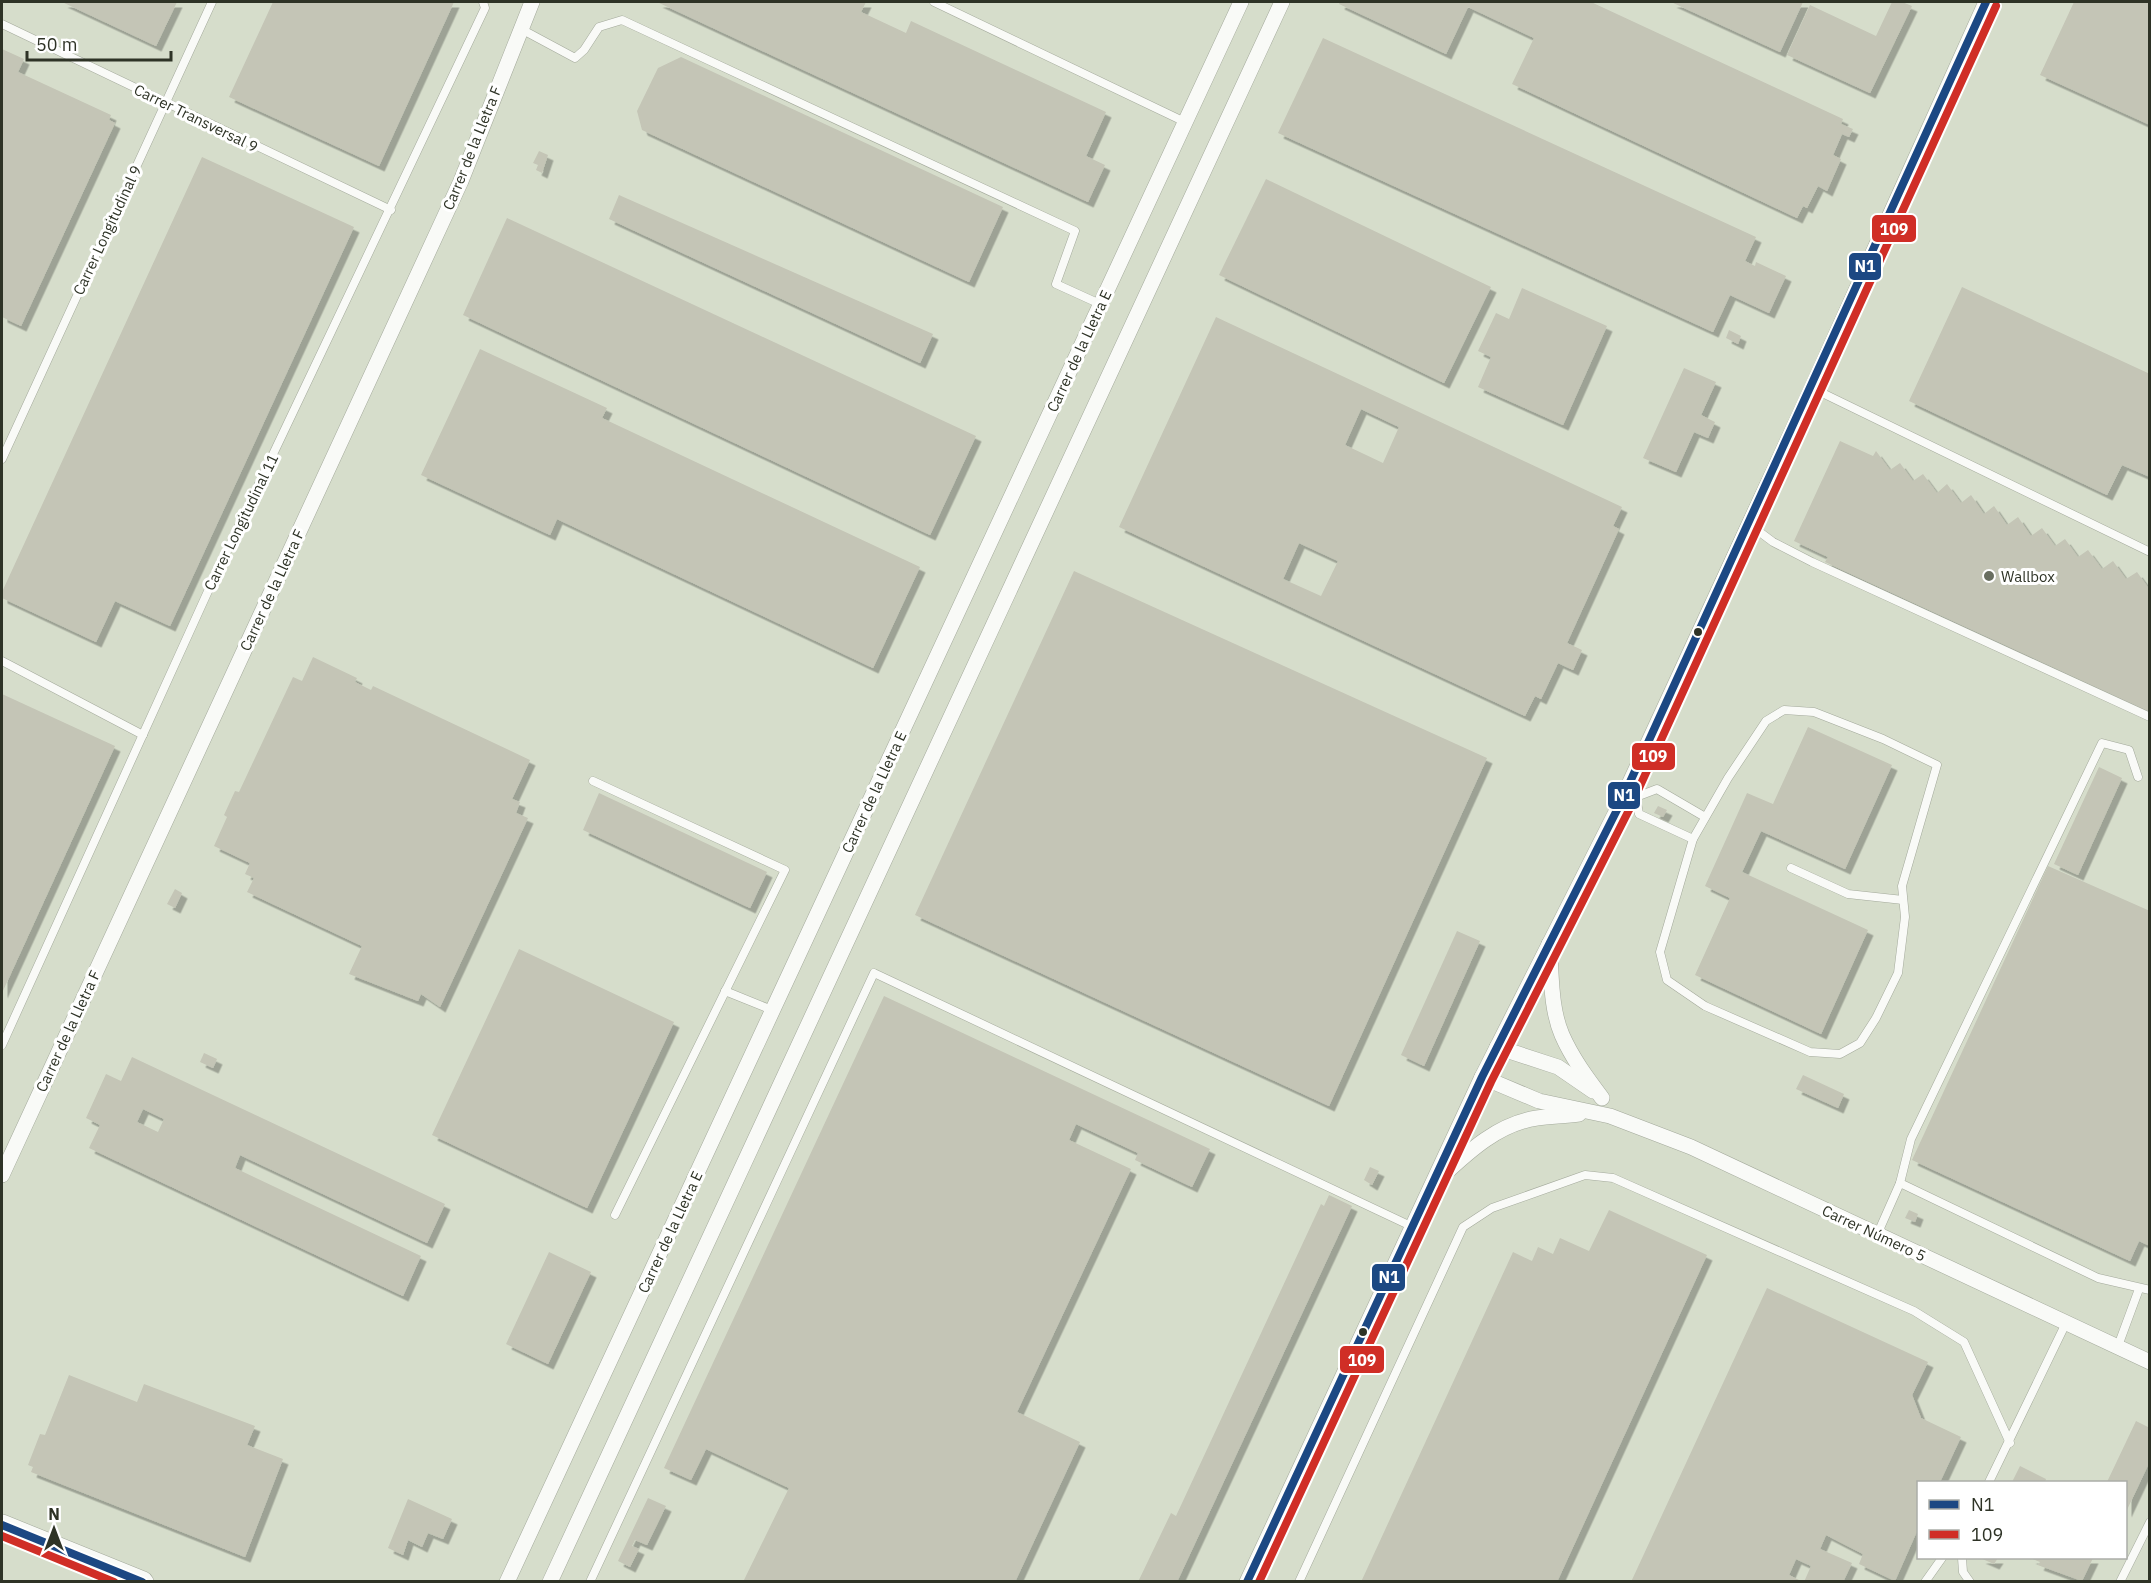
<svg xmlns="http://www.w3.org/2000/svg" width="2151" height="1583" font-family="'IBM Plex Sans',sans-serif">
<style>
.building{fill:#c4c5b6;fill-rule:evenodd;filter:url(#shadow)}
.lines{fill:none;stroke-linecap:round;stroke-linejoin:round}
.lane-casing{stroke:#a3a99b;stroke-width:9}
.street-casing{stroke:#a3a99b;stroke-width:16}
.secondary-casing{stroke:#a3a99b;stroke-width:22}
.lane{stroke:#f9faf7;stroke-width:8}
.street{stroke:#f9faf7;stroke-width:15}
.secondary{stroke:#f9faf7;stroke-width:21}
.bus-1-casing{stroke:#fff;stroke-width:12}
.bus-2-casing{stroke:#fff;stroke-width:12}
.bus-1{stroke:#1c4883;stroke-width:8}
.bus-2{stroke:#d02e26;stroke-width:8}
.poi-dot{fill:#696e60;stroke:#fff;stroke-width:2}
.bus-dot{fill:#2e3326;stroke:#fff;stroke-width:2}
.labels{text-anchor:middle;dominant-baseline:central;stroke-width:6;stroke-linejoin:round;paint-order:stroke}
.street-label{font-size:15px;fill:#2e3326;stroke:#fff}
.poi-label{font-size:15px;fill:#2e3326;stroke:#fff;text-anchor:start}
.line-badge{stroke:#fff;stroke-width:2}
.badge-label{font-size:16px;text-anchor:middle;font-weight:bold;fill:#fff}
</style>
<defs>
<filter id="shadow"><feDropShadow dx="5.5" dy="5.5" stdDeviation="0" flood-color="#0004"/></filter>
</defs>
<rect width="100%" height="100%" fill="#d6ddcb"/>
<g class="building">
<polygon points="62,2 177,2 156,46"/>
<polygon points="273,2 454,2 379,166 229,97"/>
<polygon points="657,2 866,2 861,12 906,33 911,21 1106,112 1086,156 1105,165 1088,202"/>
<polygon points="1340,2 1591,2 1843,119 1841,124 1853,129 1849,137 1842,134 1833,155 1841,159 1827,191 1818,186 1807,208 1803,206 1797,218 1512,84 1534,38 1468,7 1446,54 1339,4"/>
<polygon points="1671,2 1803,2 1780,52"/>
<polygon points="1892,2 1902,2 1912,6 1870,93 1787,55 1810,5 1876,36"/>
<polygon points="2074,2 2150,2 2150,125 2040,75"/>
<polygon points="1323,38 1756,237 1745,261 1755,266 1756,262 1786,276 1769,313 1730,295 1713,332 1278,133"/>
<polygon points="2,49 24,59 18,72 111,115 109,120 115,123 21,326 2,317"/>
<polygon points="681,57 1003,207 969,282 642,130 637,111 658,68"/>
<polygon points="539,151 548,155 542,173 536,170 538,165 533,163"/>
<polygon points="202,157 354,227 170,626 115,601 96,642 2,598 2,592"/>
<polygon points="1266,179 1491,287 1444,383 1219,275"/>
<polygon points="619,195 933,334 920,363 609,219"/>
<polygon points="507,218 976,436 930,535 463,315"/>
<polygon points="1962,287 2150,374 2150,477 2122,465 2107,495 1909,401"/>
<polygon points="1522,288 1607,326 1563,425 1478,387 1491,357 1478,351 1496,313 1509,319"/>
<path d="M1216 317 1622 507 1613 526 1619 529 1567 643 1582 650 1573 670 1558 663 1541 699 1535 696 1525 716 1119 527ZM1361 409 1399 427 1383 463 1345 445ZM1299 543 1338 561 1321 596 1283 579Z"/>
<polygon points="1729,330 1741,336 1738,344 1726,338"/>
<polygon points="480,349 607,408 602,418 920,567 873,668 557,519 550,535 421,475"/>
<polygon points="1684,368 1716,382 1701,415 1715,422 1708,438 1694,432 1676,472 1643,458"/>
<polygon points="1840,441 1873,456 1876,451 1890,470 1900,463 1913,481 1923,474 1937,493 1947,484 1961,503 1971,495 1984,514 1994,506 2007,525 2018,517 2031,536 2042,528 2055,546 2065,539 2078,557 2088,550 2102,569 2113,561 2126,579 2137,572 2150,590 2150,712 1825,562 1828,557 1794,541"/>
<polygon points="1074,571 1487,758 1329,1106 915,915"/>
<polygon points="313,657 357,678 355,682 371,690 373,686 530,760 512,799 520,802 516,813 528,818 440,1007 421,994 418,1001 349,974 362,946 247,892 254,878 245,874 250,863 214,846 227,817 224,815 235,791 239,792 293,677 302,681"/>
<polygon points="2,694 115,746 2,993"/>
<polygon points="1808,727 1892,765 1845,869 1761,831 1742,872 1868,930 1821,1034 1695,975 1730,898 1705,886 1747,793 1773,804"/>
<polygon points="2099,767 2122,778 2078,875 2054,864"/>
<polygon points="599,793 767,872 750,908 583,830"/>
<polygon points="1658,806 1667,810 1663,817 1654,813"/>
<polygon points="2048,866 2150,911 2150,1246 2139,1241 2130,1261 1912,1160"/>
<polygon points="175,889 182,893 175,908 167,904"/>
<polygon points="1457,931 1480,941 1424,1066 1401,1055"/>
<polygon points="519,949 674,1022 587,1208 432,1135"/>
<polygon points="884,996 1210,1149 1192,1187 1135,1160 1138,1153 1076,1124 1069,1140 1131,1169 1017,1412 1080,1442 1015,1582 743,1582 789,1488 706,1449 691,1480 664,1468"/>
<polygon points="204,1053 217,1059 213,1068 200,1062"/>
<path d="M132 1057 445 1204 427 1243 240 1155 235 1168 421 1256 403 1296 89 1148 100 1125 86 1118 106 1074 121 1081ZM143 1109 164 1119 158 1132 137 1122Z"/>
<polygon points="1803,1075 1844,1094 1838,1108 1796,1089"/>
<polygon points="1370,1167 1379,1171 1372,1185 1364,1180"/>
<polygon points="1329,1195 1352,1206 1177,1582 1138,1582 1171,1513 1176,1516 1321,1204 1324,1206"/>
<polygon points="1609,1210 1707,1255 1557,1582 1361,1582 1513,1252 1532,1261 1538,1247 1553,1254 1560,1238 1589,1251"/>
<polygon points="1909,1210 1918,1214 1915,1222 1905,1218"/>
<polygon points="549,1252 591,1272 548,1364 506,1344"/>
<polygon points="1767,1288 1928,1362 1912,1395 1921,1418 1961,1437 1940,1482 1918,1482 1918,1529 1895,1581 1859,1564 1863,1554 1826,1535 1820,1549 1852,1563 1843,1582 1804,1582 1811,1566 1796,1559 1789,1575 1803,1582 1631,1582"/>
<polygon points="69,1375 137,1402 144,1384 255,1426 247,1445 283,1459 245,1557 31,1472 33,1467 28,1465 40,1434 45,1435"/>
<polygon points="2136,1421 2150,1428 2150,1461 2126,1512 2126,1482 2107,1482"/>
<polygon points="2020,1466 2046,1479 2045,1482 2012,1482"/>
<polygon points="648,1498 666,1506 647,1545 635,1540 632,1546 639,1549 630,1567 618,1561"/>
<polygon points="408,1499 452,1519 443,1539 428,1533 422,1547 408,1540 403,1555 388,1548"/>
<polygon points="1980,1558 1998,1558 1994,1564"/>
<polygon points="2030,1558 2093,1558 2082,1581 2038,1565 2040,1562"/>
</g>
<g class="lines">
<defs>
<g id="lane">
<polyline points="934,2 1185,122"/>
<polyline points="2,24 391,210"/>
<polyline points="521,29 575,58 584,50 599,27 622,20 1075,231 1056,284 1100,304"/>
<polyline points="1812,388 2150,552"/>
<polyline points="2,459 212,2"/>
<polyline points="1749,524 1773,542 1812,562 2150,717"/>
<polyline points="2,661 143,735"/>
<polygon points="1784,710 1814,712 1883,739 1937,765 1902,886 1905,917 1898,973 1876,1018 1860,1043 1840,1054 1810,1052 1705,1006 1667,980 1660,952 1693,839 1728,778 1766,721"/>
<polyline points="593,781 785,870 615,1215"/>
<polyline points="1625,791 1636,797 1657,789 1705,817"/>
<polyline points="1636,797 1639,814 1693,839"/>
<polyline points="1791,868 1848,894 1903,900"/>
<polyline points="725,991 772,1010"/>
<polyline points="2,1045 209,589 485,8 483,2"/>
<polyline points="1900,1183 1911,1139 2102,743 2129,750 2138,777"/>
<polyline points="1877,1235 1900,1183 2098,1278 2150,1290"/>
<polyline points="2118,1346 2139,1289"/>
<polyline points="1989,1482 2066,1323"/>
<polyline points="1962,1558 1963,1572 1970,1582"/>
<polyline points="590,1582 874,973 1413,1227"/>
<polyline points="1299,1582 1463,1227 1492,1208 1585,1175 1613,1178 1914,1311 1964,1342 2010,1443"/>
<polyline points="1925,1582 1942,1558"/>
<polyline points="2120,1582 2150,1522"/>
</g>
<g id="street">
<path d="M1549 944C1552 974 1550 1007 1562 1035 1572 1058 1587 1078 1602 1098"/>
<polyline points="1497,1047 1558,1067 1593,1091"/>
<polyline points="1482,1077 1539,1101 1610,1116 1691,1147 2150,1362"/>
<polyline points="2,1175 461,181 532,2"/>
<path d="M1439 1179C1467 1153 1497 1124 1537 1118 1551 1116 1565 1116 1579 1114"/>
<polyline points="507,1582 1241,2"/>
<polyline points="550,1582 1282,2"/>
<polyline points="1247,1582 1482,1077 1619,806 1812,388 1986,2"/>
</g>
<polyline id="secondary" points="2,1525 143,1582"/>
</defs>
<use href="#lane" class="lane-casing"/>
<use href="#street" class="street-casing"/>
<use href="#secondary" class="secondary-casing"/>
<use href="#lane" class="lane"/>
<use href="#street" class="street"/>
<use href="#secondary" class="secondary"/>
<defs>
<g id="bus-1">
<polyline points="2,1525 142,1582"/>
<polyline points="1247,1582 1482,1077 1619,806 1986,2"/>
</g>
<g id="bus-2">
<polyline points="2,1536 114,1582"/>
<polyline points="1259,1582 1491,1082 1629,810 1996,6"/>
</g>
</defs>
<use href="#bus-1" class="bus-1-casing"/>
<use href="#bus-2" class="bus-2-casing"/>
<use href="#bus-1" class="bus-1"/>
<use href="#bus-2" class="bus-2"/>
</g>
<circle class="poi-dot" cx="1989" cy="576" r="6"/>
<g class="bus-dot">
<circle cx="1698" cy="632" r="5"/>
<circle cx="1363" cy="1332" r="5"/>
</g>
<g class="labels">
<g class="street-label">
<text transform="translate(196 118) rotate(26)">Carrer Transversal 9</text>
<text transform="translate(472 148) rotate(-68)">Carrer de la Lletra F</text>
<text transform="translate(107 230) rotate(-65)">Carrer Longitudinal 9</text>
<text transform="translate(1079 351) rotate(-65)">Carrer de la Lletra E</text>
<text transform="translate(241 522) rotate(-64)">Carrer Longitudinal 11</text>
<text transform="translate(272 590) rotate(-65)">Carrer de la Lletra F</text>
<text transform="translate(874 792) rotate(-65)">Carrer de la Lletra E</text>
<text transform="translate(68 1031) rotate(-65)">Carrer de la Lletra F</text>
<text transform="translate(670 1232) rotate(-65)">Carrer de la Lletra E</text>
<text transform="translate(1874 1233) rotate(25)">Carrer Número 5</text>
</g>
<g class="poi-label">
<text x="2001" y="576">Wallbox</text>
</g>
</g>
<g class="line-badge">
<rect x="1871" y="214" width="46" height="29" rx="6" fill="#d02e26"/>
<rect x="1848" y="252" width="34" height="29" rx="6" fill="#1c4883"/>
<rect x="1631" y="742" width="45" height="29" rx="6" fill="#d02e26"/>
<rect x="1607" y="781" width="34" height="29" rx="6" fill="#1c4883"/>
<rect x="1371" y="1263" width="35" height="29" rx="6" fill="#1c4883"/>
<rect x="1339" y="1345" width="46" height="29" rx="6" fill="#d02e26"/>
</g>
<g class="badge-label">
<text x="1894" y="235">109</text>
<text x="1865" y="272">N1</text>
<text x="1653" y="762">109</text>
<text x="1624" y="801">N1</text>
<text x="1389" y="1283">N1</text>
<text x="1362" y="1366">109</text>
</g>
<rect width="2151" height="1583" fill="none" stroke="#2e3326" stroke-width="6"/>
<rect x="1917" y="1481" width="210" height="78" fill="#ffffff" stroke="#abada8" stroke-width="1.5"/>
<rect x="1929" y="1500" width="30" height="9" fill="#1c4883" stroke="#abada8" stroke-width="1.5"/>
<text x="1971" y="1511" font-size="18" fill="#2e3326">N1</text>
<rect x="1929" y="1530" width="30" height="9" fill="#d02e26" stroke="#abada8" stroke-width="1.5"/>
<text x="1971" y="1541" font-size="18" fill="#2e3326">109</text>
<g transform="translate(54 1529)" stroke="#ffffff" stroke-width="4.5" paint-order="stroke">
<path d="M0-4.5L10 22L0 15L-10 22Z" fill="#2e3326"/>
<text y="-9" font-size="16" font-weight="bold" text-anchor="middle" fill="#2e3326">N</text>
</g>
<path d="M27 51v9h144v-9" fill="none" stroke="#2e3326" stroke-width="3"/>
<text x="36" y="51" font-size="18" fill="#2e3326" stroke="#ffffff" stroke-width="4.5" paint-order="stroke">50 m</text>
</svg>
